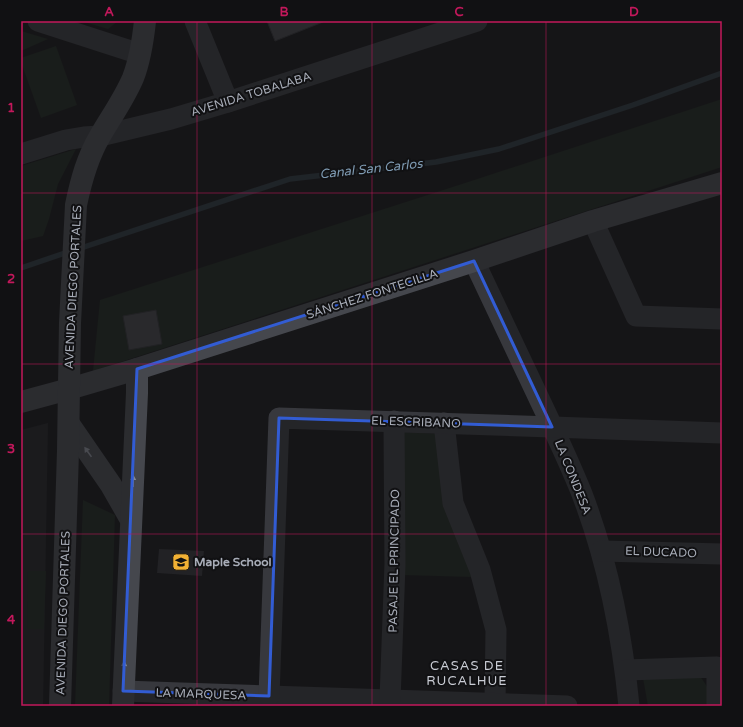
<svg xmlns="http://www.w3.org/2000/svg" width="743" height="727" font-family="'Varela Round',sans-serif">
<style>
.built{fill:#222225}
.green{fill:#1e261f}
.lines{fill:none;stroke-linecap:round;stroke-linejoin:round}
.stream{stroke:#2c353c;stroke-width:5.5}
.building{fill:#404145;stroke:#303034}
.street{stroke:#37383d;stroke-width:21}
.secondary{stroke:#45474d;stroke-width:22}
.oneway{fill:#858993}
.marked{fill:none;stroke:#325cd3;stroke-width:3;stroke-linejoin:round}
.grid{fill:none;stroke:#c2185b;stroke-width:1;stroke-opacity:0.55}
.labels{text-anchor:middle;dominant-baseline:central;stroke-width:4;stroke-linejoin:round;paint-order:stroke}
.street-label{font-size:12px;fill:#a8adb8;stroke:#111113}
.poi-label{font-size:12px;font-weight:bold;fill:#a8adb8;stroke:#111113;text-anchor:start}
.water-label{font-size:13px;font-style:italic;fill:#7f9bb3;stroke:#111113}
.neighbourhood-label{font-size:13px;letter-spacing:1px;fill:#c9ccd4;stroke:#111113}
.neatline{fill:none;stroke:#c2185b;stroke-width:1.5}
.grid-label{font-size:13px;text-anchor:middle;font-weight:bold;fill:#c2185b}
</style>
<rect width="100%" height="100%" fill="#161618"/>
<g class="built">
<polygon points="48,423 43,706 21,706 21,430"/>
<polygon points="159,549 204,551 202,576 157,573"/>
</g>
<g class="green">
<polygon points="81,21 118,21 108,29"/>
<polygon points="21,31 48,39 21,51"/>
<polygon points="56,46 77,105 41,118 21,62 21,58"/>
<polygon points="722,99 722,167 93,371 100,300 462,184"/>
<polygon points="76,149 58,184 49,219 43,236 21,241 21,166"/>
<polygon points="401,432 439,434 472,577 402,575"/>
<polygon points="83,500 115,515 109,706 75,706"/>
<polygon points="28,571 46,571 44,629 27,629"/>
<polygon points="700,676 708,688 708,706 648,706 643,678"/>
</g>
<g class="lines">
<g class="stream">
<polyline points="78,249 290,179 436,162 499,149 633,105 722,73"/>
<polyline points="21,268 68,252"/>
</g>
</g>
<g class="building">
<polygon points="267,21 323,21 323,22 275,41"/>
<polygon points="156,310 162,344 129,350 123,316"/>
</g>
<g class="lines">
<g class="street">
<polyline points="38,21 140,54"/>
<polyline points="195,21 228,102"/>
<polyline points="21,154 66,140 84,137 100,136 171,119 228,102 477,21"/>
<polyline points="593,221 636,316 722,319"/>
<path d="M474 261C494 304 515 347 535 390 551 424 568 459 582 494 608 562 622 634 629 706"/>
<polyline points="444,423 453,503 480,570 496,630 495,704"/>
<polyline points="601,551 722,554"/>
<polyline points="626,670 717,667 717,706"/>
<polyline points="123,691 567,706"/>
<polyline points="269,696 279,418 552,427 722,433"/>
<polyline points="390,700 395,564 394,421"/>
</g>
<g class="secondary">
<polyline points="21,402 69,389 137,369 474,261 593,221 722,183"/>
<polyline points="69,424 111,485 131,520"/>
<path d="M60 706 68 451 70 323 76 205C81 181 87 158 100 136 111 117 124 99 133 78 140 60 143 40 145 21"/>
<polyline points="123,706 137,393 137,369"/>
</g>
</g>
<defs><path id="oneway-solid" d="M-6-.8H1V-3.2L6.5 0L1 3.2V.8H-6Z"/></defs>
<g class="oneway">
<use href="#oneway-solid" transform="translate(88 452) rotate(-125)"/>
<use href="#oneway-solid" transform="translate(133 481) rotate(-88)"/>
<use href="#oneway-solid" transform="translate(124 667) rotate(-87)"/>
</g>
<path d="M0 0H743V727H0ZM474 261 552 427 279 418 269 696 123 691 137 369Z" fill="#161618" fill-opacity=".55" fill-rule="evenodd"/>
<path class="marked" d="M474 261 552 427 279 418 269 696 123 691 137 369Z"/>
<path class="grid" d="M197 21V706M372 21V706M546 21V706M21 193H722M21 364H722M21 534H722"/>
<defs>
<symbol id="school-square" viewBox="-11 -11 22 22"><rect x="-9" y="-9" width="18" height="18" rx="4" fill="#f2b134" stroke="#111113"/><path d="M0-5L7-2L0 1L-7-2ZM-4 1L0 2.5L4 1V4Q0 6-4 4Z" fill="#111"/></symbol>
</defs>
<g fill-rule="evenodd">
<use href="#school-square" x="171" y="552" width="20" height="20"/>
</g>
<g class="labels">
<g class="street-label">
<text transform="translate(251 94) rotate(-17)">AVENIDA TOBALABA</text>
<text transform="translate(73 287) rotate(-87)">AVENIDA DIEGO PORTALES</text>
<text transform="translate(372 294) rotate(-18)">SÁNCHEZ FONTECILLA</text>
<text transform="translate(416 422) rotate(2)">EL ESCRIBANO</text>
<text transform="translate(573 477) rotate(68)">LA CONDESA</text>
<text transform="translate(661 552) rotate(2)">EL DUCADO</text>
<text transform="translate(394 561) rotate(-89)">PASAJE EL PRINCIPADO</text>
<text transform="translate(63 613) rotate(-88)">AVENIDA DIEGO PORTALES</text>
<text transform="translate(201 694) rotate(2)">LA MARQUESA</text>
</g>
<g class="poi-label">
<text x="194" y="562">Maple School</text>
</g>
<g class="water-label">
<text transform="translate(371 169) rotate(-6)">Canal San Carlos</text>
</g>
<g class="neighbourhood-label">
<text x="467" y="666">CASAS DE<tspan x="467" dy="15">RUCALHUE</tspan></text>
</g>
</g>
<rect width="743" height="727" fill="none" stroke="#111113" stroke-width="44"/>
<rect x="22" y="22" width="699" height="683" class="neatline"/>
<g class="grid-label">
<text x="109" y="16">A</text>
<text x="284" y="16">B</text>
<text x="459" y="16">C</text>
<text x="634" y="16">D</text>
<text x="11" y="112">1</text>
<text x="11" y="283">2</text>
<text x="11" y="453">3</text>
<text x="11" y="624">4</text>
</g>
</svg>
